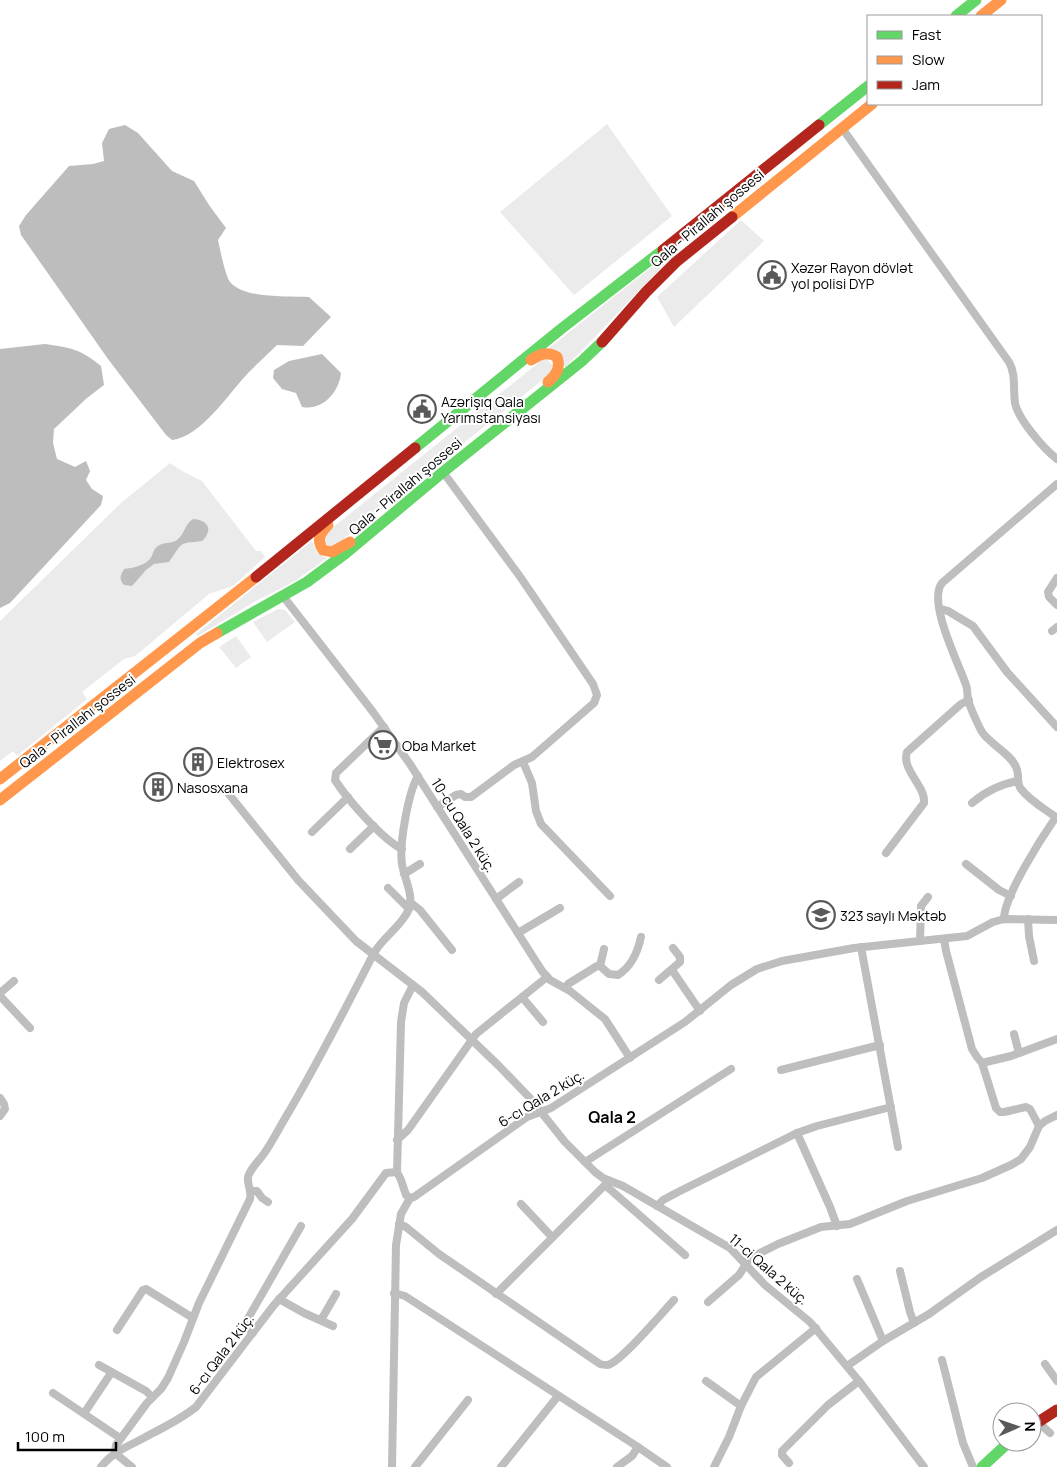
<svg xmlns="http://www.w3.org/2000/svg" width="1057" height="1467" font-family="Manrope,sans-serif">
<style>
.green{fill:#ebebeb}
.water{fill:#bdbdbd}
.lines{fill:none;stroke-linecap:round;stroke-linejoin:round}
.street{stroke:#bebebe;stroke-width:8}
.fast{stroke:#63d668;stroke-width:11}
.slow{stroke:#ff974d;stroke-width:11}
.jam{stroke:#b3261e;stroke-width:11}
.labels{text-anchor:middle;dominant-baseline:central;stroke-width:4;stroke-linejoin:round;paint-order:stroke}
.street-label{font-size:14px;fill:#000;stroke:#fff}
.poi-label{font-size:14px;fill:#000;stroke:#fff;text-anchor:start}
.quarter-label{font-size:16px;font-weight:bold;fill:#000;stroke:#fff}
</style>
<rect width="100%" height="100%" fill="#fff"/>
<g class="green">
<polygon points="607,124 672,216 574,295 500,212"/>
<polygon points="741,220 764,241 674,327 657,297"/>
<path d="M676 248 678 251C639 288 604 330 565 367L549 348Z"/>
<polygon points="547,359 553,366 550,374 336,545 331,547 324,543 327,532 542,360"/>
<polygon points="170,463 184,472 202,481 256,551 261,551 265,557 233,586 209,594 135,656 124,659 82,692 87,699 17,756 13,751 0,761 0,621 121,503"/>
<polygon points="312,541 317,553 327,558 295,581 254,602 198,636 196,634"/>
<polygon points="278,609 285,610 295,622 267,642 253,622"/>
<polygon points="236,636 251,657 236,668 219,647"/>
</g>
<g class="water">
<path d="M125 125 138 133 172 171 194 181 209 205 226 228 218 240C220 249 225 275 230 282 244 299 289 296 309 297L331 317 303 346 277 345C268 354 258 363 249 372 229 393 201 437 172 440L166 435 108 359 21 235 19 226 26 215 69 166 93 164 104 161 102 143 109 129Z"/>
<path d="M45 344C72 348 80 349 101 366L104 385 87 398 54 429 53 443 57 459 75 467 86 461 90 471 86 480 92 489 103 496 101 505 10 603 0 608V349Z"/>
<path d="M322 354 341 373C339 392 323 411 302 407L296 393 282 389 273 378 274 370 289 361Z"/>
<path d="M193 519C208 520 214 530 202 541 177 544 184 541 169 562L154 564 146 570 132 586 124 585C119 579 120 576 124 569 133 568 143 566 150 559 153 555 153 549 158 546 165 541 173 545 179 538 185 532 185 524 193 519Z"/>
</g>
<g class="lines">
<g class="street">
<path d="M842 128 1009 362C1016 374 1013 389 1015 403 1018 419 1044 449 1057 459"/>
<path d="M1057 484 942 583C927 602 959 664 966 685 968 690 967 695 968 700 970 707 978 725 982 732 991 745 1010 753 1016 767 1020 775 1016 783 1021 789 1030 801 1045 809 1057 818"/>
<polyline points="1057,578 1048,592 1049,597 1057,605"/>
<polyline points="283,596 373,712 410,764 542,971 550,980 570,991 605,1019 630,1058"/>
<polyline points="940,609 948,611 973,626 1007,672 1057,727"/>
<polyline points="1052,631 1057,627"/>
<path d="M384 727 336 773 335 780C347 799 383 840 402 849"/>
<polyline points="523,762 532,783 536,811 541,824 610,896"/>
<polyline points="224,788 298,880 356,941 422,992 498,1065 529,1097 565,1142 595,1172 603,1178 623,1186 730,1248 765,1285 810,1322 859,1381 924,1467"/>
<path d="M972 803C985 792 1001 784 1018 781"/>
<polyline points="437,807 456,795 461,794 465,797 471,797 514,765 532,757 594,703 597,695 593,684 521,578 443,472"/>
<polyline points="312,832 348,797"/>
<polyline points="350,849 374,826"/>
<path d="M886 853 924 803C926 786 901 770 907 752L961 704 969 700"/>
<polyline points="966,864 999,890 1011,896"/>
<polyline points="404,874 420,864"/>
<polyline points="388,888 409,909"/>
<polyline points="496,899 519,882"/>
<polyline points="410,902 420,910 452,950"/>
<path d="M1004 919C1004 896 1042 837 1056 817"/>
<polyline points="1028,919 1029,936 1034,961"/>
<polyline points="518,933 560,908"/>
<polyline points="944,939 946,951 972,1049 977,1057 982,1063 996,1108 1000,1112 1004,1112 1026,1107 1030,1109 1039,1126"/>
<polyline points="920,941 921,906 928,897"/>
<polyline points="861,947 898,1147"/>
<polyline points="600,966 604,949"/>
<polyline points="672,970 700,1011"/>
<polyline points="659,980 680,962 680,957 673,948"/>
<path d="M566 988 568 984 597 966H600L609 974 618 975C631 967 638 951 641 937"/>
<polyline points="0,993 14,981"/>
<polyline points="0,996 30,1028"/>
<polyline points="522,997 543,1022"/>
<polyline points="1014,1034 1019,1053"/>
<polyline points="982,1063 1011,1056 1057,1039"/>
<polyline points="781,1070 880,1045"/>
<polyline points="0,1098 4,1104 5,1109 0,1116"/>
<polyline points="797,1133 830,1207 837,1226"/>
<polyline points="397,1140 408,1130 476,1034 547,977"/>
<polyline points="585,1162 731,1069"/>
<polyline points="397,1172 401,1022 404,1003 413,985"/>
<polyline points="607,1182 605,1185 685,1255"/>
<polyline points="251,1191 257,1191 262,1198 268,1202"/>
<polyline points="521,1204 552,1237"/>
<polyline points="657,1206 663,1200 678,1192 797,1133 817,1126 891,1107"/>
<path d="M399 1224 406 1227 439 1254 600 1364C602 1365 605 1365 608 1365 622 1361 662 1313 674 1300"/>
<polyline points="900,1271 910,1312 914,1323"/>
<polyline points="857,1279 883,1341"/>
<polyline points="394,1293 405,1296 638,1447 667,1467"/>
<polyline points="496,1294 605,1185"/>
<polyline points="279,1299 304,1313 333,1326"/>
<polyline points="708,1302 739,1275 750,1258 778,1244 821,1227 850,1224 907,1201 982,1178 1011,1165 1021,1159 1030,1147 1039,1126 1045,1121 1057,1115"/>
<polyline points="321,1320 336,1294"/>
<polyline points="117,1330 143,1290 146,1289 193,1318"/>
<polyline points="253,1333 246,1327 246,1322 301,1226"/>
<polyline points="942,1360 963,1443 973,1467"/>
<polyline points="1045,1364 1057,1381"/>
<polyline points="99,1365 146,1391 152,1397"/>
<polyline points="847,1366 883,1341 929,1314 981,1277 1057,1230"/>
<polyline points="706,1381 741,1406"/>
<polyline points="53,1393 120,1438"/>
<polyline points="85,1412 111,1373"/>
<polyline points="1038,1422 1050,1433"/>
<polyline points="789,1463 782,1455 782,1451 828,1405 859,1381"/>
<path d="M101 1467C114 1450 132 1445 149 1435 165 1427 182 1418 196 1407L274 1305 352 1219 386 1173 397 1172 401 1180 406 1195 410 1198 414 1197 527 1117 551 1108 685 1022 731 985 757 969 782 961 854 948 967 936 993 922 1004 919 1057 920"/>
<path d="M132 1467 115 1453 116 1445 147 1403 161 1389 168 1378 184 1342 199 1303 250 1199C252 1191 247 1185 248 1177 250 1169 258 1162 263 1155 271 1144 277 1132 284 1120 317 1065 345 1009 374 953 383 937 402 926 409 909 414 895 404 878 402 864 399 845 408 793 418 776"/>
<polyline points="392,1467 396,1245 401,1214 410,1198"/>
<polyline points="415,1467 468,1400"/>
<polyline points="501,1467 558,1396"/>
<polyline points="617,1467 632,1456 638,1447"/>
<polyline points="714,1467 729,1437 741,1406 756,1377 816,1328"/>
</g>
<g class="fast">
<polyline points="956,16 976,0"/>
<polyline points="819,125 868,86"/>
<polyline points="415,448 561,329 663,250"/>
<polyline points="217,633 307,582 346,553 443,472 582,361 602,342"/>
<polyline points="982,1467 1009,1442"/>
</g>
<g class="slow">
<polyline points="981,16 1001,0"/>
<polyline points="732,217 872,104"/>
<path d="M531 360C540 354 547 351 557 357 561 368 556 375 548 382"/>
<path d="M328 525C320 533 316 540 323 550L332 552 350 542"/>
<polyline points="0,779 256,577"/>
<polyline points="0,800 200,643 217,633"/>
</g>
<g class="jam">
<polyline points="663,250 819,125"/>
<polyline points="602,342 646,292 676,262 732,217"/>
<polyline points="256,577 415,448"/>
<polyline points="1032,1426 1057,1410"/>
</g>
</g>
<defs>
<symbol id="civic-ring" viewBox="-11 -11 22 22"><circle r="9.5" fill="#fff" stroke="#595959" stroke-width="1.5"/><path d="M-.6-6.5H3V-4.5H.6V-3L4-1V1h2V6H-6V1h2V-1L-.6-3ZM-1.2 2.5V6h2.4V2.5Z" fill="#595959"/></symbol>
<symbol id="supermarket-ring" viewBox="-11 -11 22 22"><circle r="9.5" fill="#fff" stroke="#595959" stroke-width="1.5"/><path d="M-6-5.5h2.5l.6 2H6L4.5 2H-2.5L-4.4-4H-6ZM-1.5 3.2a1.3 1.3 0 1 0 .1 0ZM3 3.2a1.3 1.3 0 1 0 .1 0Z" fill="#595959"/></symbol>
<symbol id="building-ring" viewBox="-11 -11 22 22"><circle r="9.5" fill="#fff" stroke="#595959" stroke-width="1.5"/><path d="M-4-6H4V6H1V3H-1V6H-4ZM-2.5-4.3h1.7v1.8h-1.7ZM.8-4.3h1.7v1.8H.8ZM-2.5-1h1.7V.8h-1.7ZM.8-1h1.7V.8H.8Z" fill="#595959"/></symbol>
<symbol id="school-ring" viewBox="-11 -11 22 22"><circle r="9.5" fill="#fff" stroke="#595959" stroke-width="1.5"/><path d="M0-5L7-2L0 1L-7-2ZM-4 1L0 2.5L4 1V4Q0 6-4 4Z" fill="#595959"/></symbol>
</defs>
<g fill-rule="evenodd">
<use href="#civic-ring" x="756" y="259" width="32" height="32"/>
<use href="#civic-ring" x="406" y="393" width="32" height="32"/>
<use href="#supermarket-ring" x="367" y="729" width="32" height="32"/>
<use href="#building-ring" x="182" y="746" width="32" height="32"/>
<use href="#building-ring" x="142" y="771" width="32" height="32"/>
<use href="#school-ring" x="805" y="899" width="32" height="32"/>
</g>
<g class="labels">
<g class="street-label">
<text transform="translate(707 218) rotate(-40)">Qala - Pirallahı şossesi</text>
<text transform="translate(405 486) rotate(-40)">Qala - Pirallahı şossesi</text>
<text transform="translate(77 721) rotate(-38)">Qala - Pirallahı şossesi</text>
<text transform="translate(464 825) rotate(58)">10-cu Qala 2 küç.</text>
<text transform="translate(541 1098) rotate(-31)">6-cı Qala 2 küç.</text>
<text transform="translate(769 1269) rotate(41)">11-ci Qala 2 küç.</text>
<text transform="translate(221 1354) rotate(-53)">6-cı Qala 2 küç.</text>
</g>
<g class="poi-label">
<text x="791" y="267">Xəzər Rayon dövlət<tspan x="791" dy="16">yol polisi DYP</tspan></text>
<text x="441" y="401">Azərişıq Qala<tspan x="441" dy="16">Yarımstansiyası</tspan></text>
<text x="402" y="745">Oba Market</text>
<text x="217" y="762">Elektrosex</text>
<text x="177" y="787">Nasosxana</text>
<text x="840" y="915">323 saylı Məktəb</text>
</g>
<g class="quarter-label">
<text x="612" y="1117">Qala 2</text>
</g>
</g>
<rect x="867" y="15" width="175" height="90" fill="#ffffff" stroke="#999999"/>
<rect x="877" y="31" width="25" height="8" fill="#63d668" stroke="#999999"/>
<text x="912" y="40" font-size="15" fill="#000000">Fast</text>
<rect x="877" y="56" width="25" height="8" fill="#ff974d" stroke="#999999"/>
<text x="912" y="65" font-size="15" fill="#000000">Slow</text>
<rect x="877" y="81" width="25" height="8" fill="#b3261e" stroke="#999999"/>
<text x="912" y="90" font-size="15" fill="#000000">Jam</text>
<g transform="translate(1017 1427) rotate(88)"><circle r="24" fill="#ffffff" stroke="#999999"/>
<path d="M0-4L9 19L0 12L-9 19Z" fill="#595959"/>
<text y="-8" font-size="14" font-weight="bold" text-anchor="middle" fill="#000000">N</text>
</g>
<path d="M18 1442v8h98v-8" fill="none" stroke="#000000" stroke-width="2.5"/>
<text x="25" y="1442" font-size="15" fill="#000000" stroke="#ffffff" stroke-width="4" paint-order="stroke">100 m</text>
</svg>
